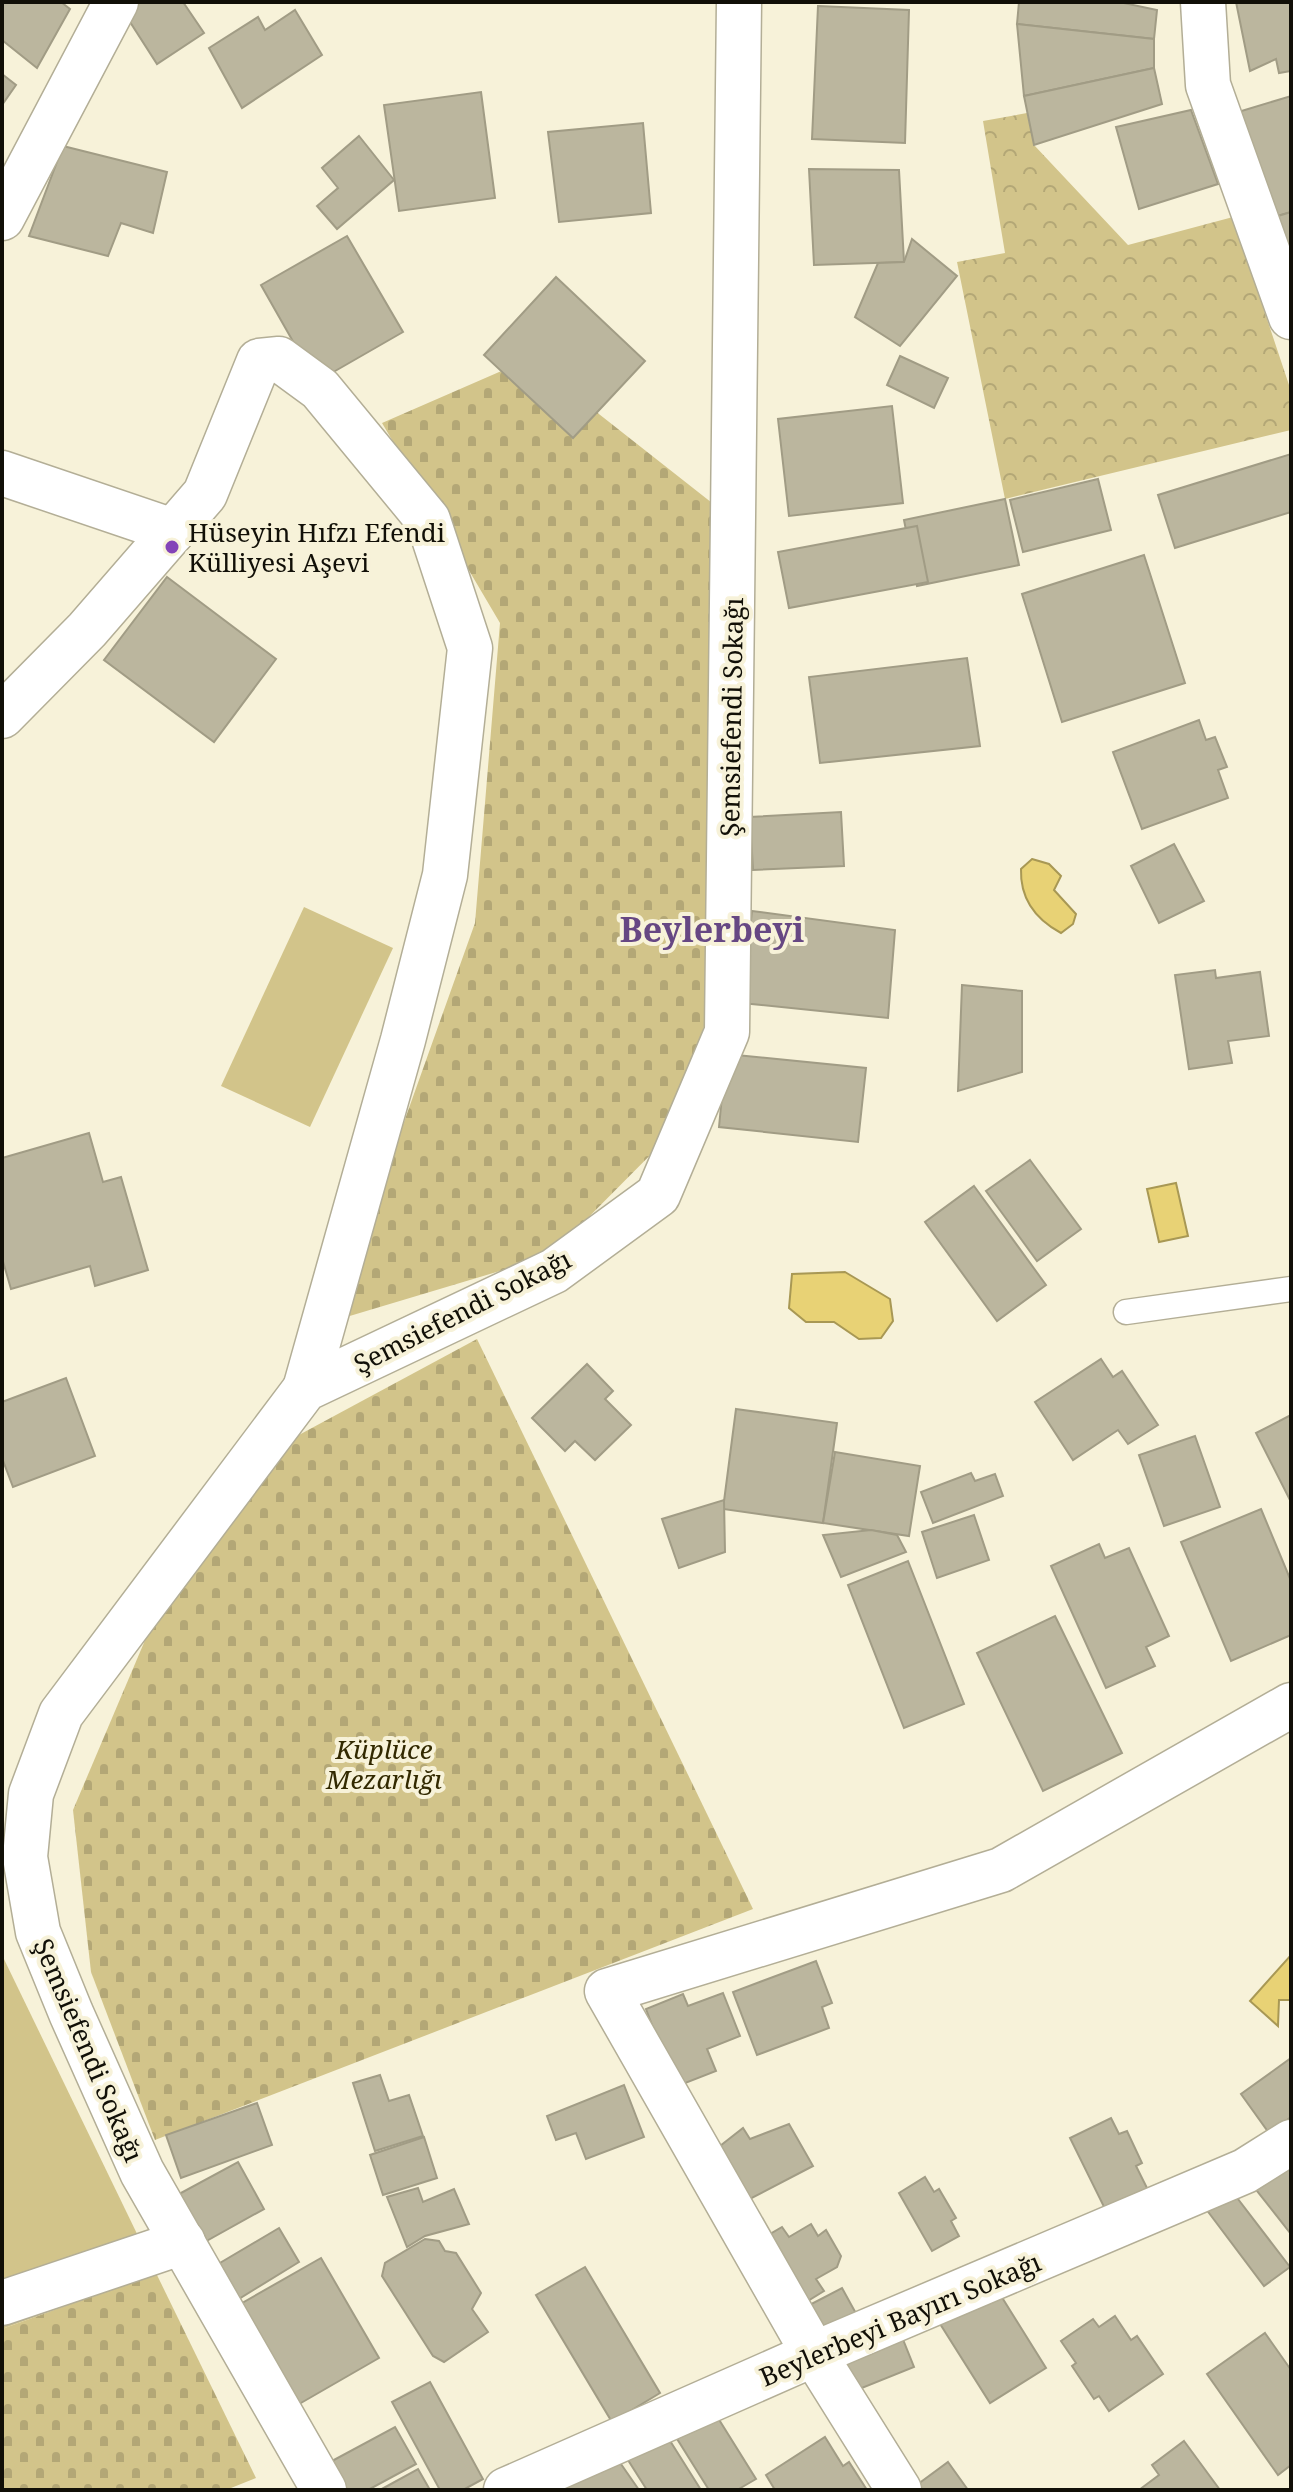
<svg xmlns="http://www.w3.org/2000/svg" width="1293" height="2492" font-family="'Noto Serif',serif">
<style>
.forest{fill:url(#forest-crowns)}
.cemetery{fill:url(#cemetery-stones)}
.pitch{fill:#d2c48a}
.water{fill:#e8d275;stroke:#a89854;stroke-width:2}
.building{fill:#bbb69e;stroke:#a19c85;stroke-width:2}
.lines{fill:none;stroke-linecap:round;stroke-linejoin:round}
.service-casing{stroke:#b3ae96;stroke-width:27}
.minor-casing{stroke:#b3ae96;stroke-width:47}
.tertiary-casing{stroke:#b3ae96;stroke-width:47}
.service{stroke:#fff;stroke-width:24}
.minor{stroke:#fff;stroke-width:44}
.tertiary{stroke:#fff;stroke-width:44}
.poi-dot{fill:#8444b8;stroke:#f7f2d9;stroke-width:3}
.labels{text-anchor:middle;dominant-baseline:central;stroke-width:8;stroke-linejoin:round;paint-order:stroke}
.poi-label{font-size:26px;fill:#110f07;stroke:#f7f2d9;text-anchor:start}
.street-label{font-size:26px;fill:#110f07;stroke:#f7f2d9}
.park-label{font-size:26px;font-style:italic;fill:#322900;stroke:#f7f2d9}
.district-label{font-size:34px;font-weight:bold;fill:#664783;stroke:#f7f2d9}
</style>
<defs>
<pattern id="forest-crowns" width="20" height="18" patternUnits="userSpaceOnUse" patternTransform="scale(2)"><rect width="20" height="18" fill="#d2c48a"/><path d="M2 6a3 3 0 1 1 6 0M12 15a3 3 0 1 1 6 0" fill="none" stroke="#b3a776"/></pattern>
<pattern id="cemetery-stones" width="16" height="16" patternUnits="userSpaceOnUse" patternTransform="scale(2)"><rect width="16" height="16" fill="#d2c48a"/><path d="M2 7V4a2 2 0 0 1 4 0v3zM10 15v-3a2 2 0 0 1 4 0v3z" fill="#b3a776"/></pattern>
</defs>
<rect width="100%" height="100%" fill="#f7f2d9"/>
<polygon class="forest" points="1027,113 1034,145 1128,245 1233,217 1291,391 1291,430 1005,499 957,262 1005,253 983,121"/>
<g class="cemetery">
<polygon points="529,359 735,521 716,945 691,1114 550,1256 333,1321 475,923 500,623 382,423"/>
<polygon points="477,1339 753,1909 155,2140 91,1972 73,1810 157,1612 284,1443"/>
<polygon points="156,2273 256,2478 226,2490 2,2490 2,2329"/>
</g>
<g class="pitch">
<polygon points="304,907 393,948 310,1127 221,1086"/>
<polygon points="2,1955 156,2273 2,2329"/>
</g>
<g class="water">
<path d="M1032 859 1049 864 1061 876 1054 890 1076 914 1073 924 1061 933C1035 919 1020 899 1021 869Z"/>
<polygon points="1176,1183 1188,1236 1159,1242 1147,1189"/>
<polygon points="845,1272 890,1299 893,1321 881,1338 859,1339 834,1322 806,1322 789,1308 792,1274"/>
<polygon points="1291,1955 1291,2000 1279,2000 1278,2026 1250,2001"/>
</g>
<g class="building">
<polygon points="2,2 61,2 70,9 37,68 2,40"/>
<polygon points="137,2 183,2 204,33 157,64 123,11"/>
<polygon points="1019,2 1119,2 1157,10 1154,39 1017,24"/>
<polygon points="1236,2 1291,2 1291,71 1279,73 1276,59 1250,71"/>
<polygon points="818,6 909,10 905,143 812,139"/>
<polygon points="295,10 322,55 242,108 209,48 258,17 265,30"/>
<polygon points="1017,24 1154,39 1154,68 1024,96"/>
<polygon points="1154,68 1162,104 1034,145 1024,96"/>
<polygon points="2,74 16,85 2,105"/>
<polygon points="481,92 495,198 399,211 384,105"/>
<polygon points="1291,96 1291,212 1267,219 1235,113"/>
<polygon points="1191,110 1218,184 1139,209 1116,127"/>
<polygon points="643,123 651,213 559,222 548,132"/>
<polygon points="359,136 394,180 337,229 317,206 338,188 322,168"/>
<polygon points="63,146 167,172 153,233 121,223 108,256 29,236"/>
<polygon points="809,169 899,170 904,262 814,265"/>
<polygon points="1291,212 1291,272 1268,219"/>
<polygon points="347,236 403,332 316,382 261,285"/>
<polygon points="912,239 957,276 900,346 855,317 878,263 904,262"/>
<polygon points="556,277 645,361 573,438 484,355"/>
<polygon points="900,356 948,378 934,408 887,385"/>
<polygon points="892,406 903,503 789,516 778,419"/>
<polygon points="1291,454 1291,512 1175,548 1158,495"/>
<polygon points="1098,479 1111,530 1023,552 1010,500"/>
<polygon points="1005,499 1019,565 917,586 904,520"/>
<polygon points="917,526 928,582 789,608 778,552"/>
<polygon points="1144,555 1185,683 1062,722 1022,594"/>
<polygon points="167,577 276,659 214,742 104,660"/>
<polygon points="967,658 980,746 820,763 809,677"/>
<polygon points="1199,720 1206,740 1215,737 1227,767 1218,770 1228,798 1142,829 1113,752"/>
<polygon points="841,812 844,866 753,870 750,817"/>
<polygon points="1174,844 1204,901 1159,923 1131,866"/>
<polygon points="752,911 895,930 888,1018 742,1003"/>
<polygon points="1215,970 1216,978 1260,972 1269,1036 1228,1041 1232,1063 1189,1069 1175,975"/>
<polygon points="962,985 1022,991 1022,1072 958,1091"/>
<polygon points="726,1054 866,1068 858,1142 719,1127"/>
<polygon points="89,1133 103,1182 121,1177 148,1270 95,1286 90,1266 11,1289 2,1258 2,1158"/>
<polygon points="1030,1160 1081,1229 1037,1261 986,1191"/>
<polygon points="974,1186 1046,1285 997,1321 925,1222"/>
<polygon points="1101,1359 1113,1377 1122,1371 1158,1425 1128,1444 1118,1430 1073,1460 1035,1402"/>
<polygon points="587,1364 613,1391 605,1399 631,1425 595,1460 575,1441 565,1451 532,1418"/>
<polygon points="66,1378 95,1456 13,1487 2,1458 2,1402"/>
<polygon points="736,1409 837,1423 823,1523 723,1509"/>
<polygon points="1291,1415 1291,1502 1256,1433"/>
<polygon points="1195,1436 1220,1507 1164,1526 1139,1455"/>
<polygon points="835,1452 920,1466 909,1536 823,1523"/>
<polygon points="971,1473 975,1481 995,1474 1003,1496 933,1523 921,1492"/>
<polygon points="724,1500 725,1552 679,1568 662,1519"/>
<polygon points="1261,1509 1291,1581 1291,1635 1231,1661 1181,1542"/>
<polygon points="974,1515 989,1560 937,1578 922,1532"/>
<polygon points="871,1530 897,1535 906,1552 841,1577 823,1535"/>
<polygon points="1099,1544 1105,1558 1129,1548 1169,1636 1146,1647 1155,1666 1106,1688 1051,1566"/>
<polygon points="908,1561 964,1704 904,1728 848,1585"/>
<polygon points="1055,1616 1122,1753 1043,1791 977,1653"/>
<polygon points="816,1961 832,2003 822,2007 829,2028 757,2055 733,1992"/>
<polygon points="723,1993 740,2036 707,2049 716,2071 675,2087 646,2009 683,1994 688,2006"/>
<polygon points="1291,2058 1291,2117 1269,2133 1241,2094"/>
<polygon points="380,2075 389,2101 409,2095 423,2136 375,2151 353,2083"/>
<polygon points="624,2085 644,2137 586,2159 576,2133 556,2140 547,2116"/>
<polygon points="257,2103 272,2145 181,2178 166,2135"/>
<polygon points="1111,2118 1119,2134 1127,2131 1142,2163 1136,2166 1151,2196 1109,2217 1070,2138"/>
<polygon points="789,2124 813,2166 748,2200 720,2146 743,2128 750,2139"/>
<polygon points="424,2137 437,2178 383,2195 370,2155"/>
<polygon points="238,2162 264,2209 194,2248 168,2200"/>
<polygon points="1291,2162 1291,2234 1250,2182"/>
<polygon points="925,2177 934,2192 939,2189 956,2218 951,2221 959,2236 932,2251 899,2193"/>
<polygon points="1228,2186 1290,2267 1264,2286 1203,2205"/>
<polygon points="418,2188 423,2202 454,2189 469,2224 425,2236 407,2247 387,2197"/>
<polygon points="811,2224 818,2236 826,2230 841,2256 837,2267 816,2279 824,2291 793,2310 753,2244 782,2227 789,2237"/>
<polygon points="279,2228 299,2262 229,2305 208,2270"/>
<polygon points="425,2239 439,2241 445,2251 456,2253 481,2293 472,2309 488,2332 444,2362 433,2356 382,2276 385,2263"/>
<polygon points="321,2258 379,2358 287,2411 228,2311"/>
<polygon points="585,2267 660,2393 612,2422 536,2295"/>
<polygon points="993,2283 1046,2368 990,2403 937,2319"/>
<polygon points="842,2288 858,2317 811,2341 796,2312"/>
<polygon points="1115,2316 1131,2340 1137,2336 1163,2374 1109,2411 1099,2396 1094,2399 1072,2366 1076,2363 1061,2341 1093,2319 1099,2327"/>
<polygon points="898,2327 914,2367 847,2394 831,2354"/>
<polygon points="1265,2333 1291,2370 1291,2465 1278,2475 1207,2374"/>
<polygon points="430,2382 483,2479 463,2490 440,2490 392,2402"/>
<polygon points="713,2410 756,2479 737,2490 709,2490 674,2434"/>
<polygon points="395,2427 416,2464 368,2490 331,2490 319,2468"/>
<polygon points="667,2436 701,2490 647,2490 628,2460"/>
<polygon points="825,2437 843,2466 849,2462 867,2490 775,2490 766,2475"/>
<polygon points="1184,2441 1220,2490 1139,2490 1159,2475 1152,2465"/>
<polygon points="614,2454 639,2490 566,2490 565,2488"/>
<polygon points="948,2462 968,2490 910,2490"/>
<polygon points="418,2469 430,2490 380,2490"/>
</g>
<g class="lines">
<defs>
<polyline id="service" points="1126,1312 1291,1289"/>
<g id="minor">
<polyline points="1203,2 1208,85 1291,317"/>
<polyline points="2,218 116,2"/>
<polyline points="2,473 173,531"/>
<polyline points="2,716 87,630 205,494 259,361 279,359 320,389 428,520 470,648 445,875 403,1040 305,1389"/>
<polyline points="2,2303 183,2242"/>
<polyline points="506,2490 814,2354 1245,2171 1291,2142"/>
<polyline points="899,2490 814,2354 607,1991 1001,1870 1291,1705"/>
</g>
<polyline id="tertiary" points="324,2490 142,2172 71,2013 38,1932 25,1857 31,1794 61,1714 305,1389 554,1271 658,1195 727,1032 739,2"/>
</defs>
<use href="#service" class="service-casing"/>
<use href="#minor" class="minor-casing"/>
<use href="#tertiary" class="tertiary-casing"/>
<use href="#service" class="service"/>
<use href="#minor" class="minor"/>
<use href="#tertiary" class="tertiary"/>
</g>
<circle class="poi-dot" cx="172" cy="547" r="8"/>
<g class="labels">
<g class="poi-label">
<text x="188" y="532">Hüseyin Hıfzı Efendi<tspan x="188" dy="30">Külliyesi Aşevi</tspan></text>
</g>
<g class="street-label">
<text transform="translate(731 717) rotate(-89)">Şemsiefendi Sokağı</text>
<text transform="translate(462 1311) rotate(-27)">Şemsiefendi Sokağı</text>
<text transform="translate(89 2050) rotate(67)">Şemsiefendi Sokağı</text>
<text transform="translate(900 2319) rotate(-23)">Beylerbeyi Bayırı Sokağı</text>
</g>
<g class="park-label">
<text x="384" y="1749">Küplüce<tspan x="384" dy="30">Mezarlığı</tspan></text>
</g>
<g class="district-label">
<text x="712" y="929">Beylerbeyi</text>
</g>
</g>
<rect width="1293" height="2492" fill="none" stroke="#110f07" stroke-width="8"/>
</svg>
